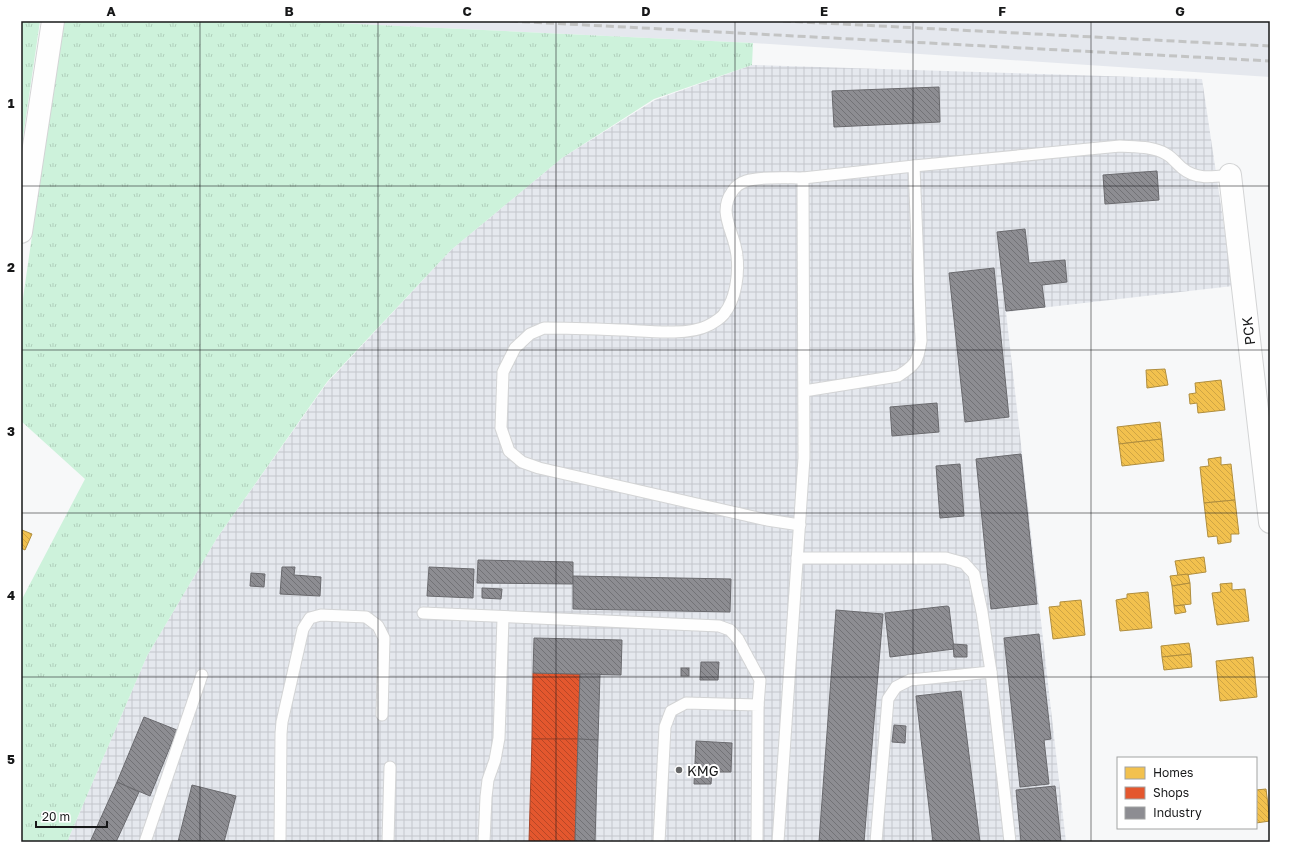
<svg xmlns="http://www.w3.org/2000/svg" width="1291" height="863" font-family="'Golos Text',sans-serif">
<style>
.industrial{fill:url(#industrial-grid)}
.built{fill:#e5e8ee}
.grass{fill:url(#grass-tufts)}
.homes{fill:url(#homes-back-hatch);stroke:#b08e3e}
.shops{fill:url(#shops-back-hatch);stroke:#a64428}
.industry{fill:url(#industry-back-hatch);stroke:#6a6a6e}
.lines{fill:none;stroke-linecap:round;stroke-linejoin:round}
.lane-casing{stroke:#d3d4d5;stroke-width:13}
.street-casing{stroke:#d3d4d5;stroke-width:24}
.lane{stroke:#fefefe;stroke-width:11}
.street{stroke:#fefefe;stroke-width:22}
.rail{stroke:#c3c4c4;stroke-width:3;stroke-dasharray:8 4;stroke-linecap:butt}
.grid{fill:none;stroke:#171819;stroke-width:1;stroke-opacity:0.55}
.poi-dot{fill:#656667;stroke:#fff;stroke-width:1.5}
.labels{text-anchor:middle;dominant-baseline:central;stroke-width:4;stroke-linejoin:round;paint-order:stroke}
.street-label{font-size:14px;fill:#171819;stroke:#fff}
.poi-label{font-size:14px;fill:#171819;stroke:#fff;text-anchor:start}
.neatline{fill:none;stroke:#171819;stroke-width:1.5}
.grid-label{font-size:13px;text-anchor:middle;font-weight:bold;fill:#171819}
</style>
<defs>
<pattern id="industrial-grid" width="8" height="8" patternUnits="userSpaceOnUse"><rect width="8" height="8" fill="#e5e8ee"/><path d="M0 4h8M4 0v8" fill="none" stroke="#c4c6cc"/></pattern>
<pattern id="grass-tufts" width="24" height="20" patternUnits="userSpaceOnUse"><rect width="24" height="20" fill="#cdf2db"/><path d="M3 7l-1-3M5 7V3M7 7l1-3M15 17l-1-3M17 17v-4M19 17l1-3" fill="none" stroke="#afcfbb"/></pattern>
<pattern id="homes-back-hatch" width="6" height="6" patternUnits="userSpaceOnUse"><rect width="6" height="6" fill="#f2c14e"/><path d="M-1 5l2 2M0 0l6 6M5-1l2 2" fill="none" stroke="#cfa544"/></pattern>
<pattern id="shops-back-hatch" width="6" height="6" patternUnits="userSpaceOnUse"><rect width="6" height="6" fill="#e4572e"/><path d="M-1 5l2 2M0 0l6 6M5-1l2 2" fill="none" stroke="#b84726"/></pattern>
<pattern id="industry-back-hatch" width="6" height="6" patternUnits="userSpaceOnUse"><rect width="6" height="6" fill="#8d8d92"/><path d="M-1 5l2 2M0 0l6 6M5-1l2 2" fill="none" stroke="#727276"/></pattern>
</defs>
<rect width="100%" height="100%" fill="#f7f8f9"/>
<polygon class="industrial" points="752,65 1202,79 1233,286 1006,312 1066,842 67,842 147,656 217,538 327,383 451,250 562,158 655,100"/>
<polygon class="built" points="294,21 1270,21 1270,77 753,43"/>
<g class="grass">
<polygon points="21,21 40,21 21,151"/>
<polygon points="63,21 294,21 753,43 752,65 654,99 562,158 451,250 327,382 217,538 147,656 67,842 21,842 21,601 85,479 21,421 21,312"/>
</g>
<g class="homes">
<polygon points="1165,369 1168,385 1147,388 1146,370"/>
<polygon points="1221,380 1225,410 1198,413 1197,403 1190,404 1189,394 1196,393 1195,383"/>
<polygon points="1160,422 1162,439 1119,444 1117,427"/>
<polygon points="1162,439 1164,461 1122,466 1119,444"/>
<polygon points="1221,457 1221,465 1231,464 1235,500 1204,503 1200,467 1209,466 1208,459"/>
<polygon points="1235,500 1239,534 1231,534 1231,542 1218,544 1217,536 1208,537 1204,503"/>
<polygon points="22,530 32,534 25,550 21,548 21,533"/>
<polygon points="1204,557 1206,572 1178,576 1175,561"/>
<polygon points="1188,574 1190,583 1172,586 1170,576"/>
<polygon points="1190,583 1191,604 1174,606 1172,586"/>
<polygon points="1232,583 1232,590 1245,589 1249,621 1217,625 1212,593 1221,592 1220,584"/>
<polygon points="1148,592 1152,628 1120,631 1116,600 1127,598 1127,594"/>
<polygon points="1081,600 1085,635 1053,639 1049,607 1060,606 1060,602"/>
<polygon points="1184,605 1186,612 1175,614 1174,606"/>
<polygon points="1189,643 1191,654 1162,657 1161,646"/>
<polygon points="1191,654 1192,667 1164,670 1162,657"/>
<polygon points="1253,657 1257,697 1220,701 1216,661"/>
<polygon points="1266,789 1270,821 1256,823 1256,790"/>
</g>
<g class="shops">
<polygon points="533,673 580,674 578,739 532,739"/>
<polygon points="532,739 578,739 575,842 529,842"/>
</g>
<g class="industry">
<polygon points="939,87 940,122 834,127 832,91"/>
<polygon points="1157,171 1159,200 1105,204 1103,175"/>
<polygon points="1025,229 1029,263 1065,260 1067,282 1042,285 1045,307 1006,311 997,232"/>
<polygon points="994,268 1009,417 965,422 949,273"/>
<polygon points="937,403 939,432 892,436 890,407"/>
<polygon points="1021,454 1037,604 991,609 976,459"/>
<polygon points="960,464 964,516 940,518 936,466"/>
<polygon points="478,560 573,562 573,584 477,583"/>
<polygon points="282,567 295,567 294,575 321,577 320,596 280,594"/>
<polygon points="429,567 474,569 473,598 427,596"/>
<polygon points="251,573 265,574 264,587 250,586"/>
<polygon points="573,576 731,579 730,612 573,609"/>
<polygon points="482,588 502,589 501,599 482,598"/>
<polygon points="947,606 949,607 954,649 890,657 885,613"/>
<polygon points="836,610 883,614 864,842 819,842"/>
<polygon points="1039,634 1051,739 1044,740 1049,784 1020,787 1004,638"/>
<polygon points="534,638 622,640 621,675 533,673"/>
<polygon points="953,644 967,645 967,657 954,657"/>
<polygon points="701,662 719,662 718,680 700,680"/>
<rect x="681" y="668" width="8" height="8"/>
<polygon points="580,674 600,674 598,740 578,739"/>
<polygon points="961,691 980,842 933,842 916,696"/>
<polygon points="144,717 177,730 150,796 117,782"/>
<polygon points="894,725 906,726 905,743 892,742"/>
<polygon points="578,739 598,740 595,842 575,842"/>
<polygon points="696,741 732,743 731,772 712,772 711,784 694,784"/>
<polygon points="117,782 139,792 116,842 90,842"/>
<polygon points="192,785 236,796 224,842 178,842"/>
<polygon points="1055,786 1061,842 1021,842 1016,790"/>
</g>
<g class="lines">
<defs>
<g id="lane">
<path d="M914 166 1120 146C1135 147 1153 146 1166 154 1172 157 1177 164 1182 168 1196 180 1213 177 1230 175"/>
<path d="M800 525 767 520 539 468 522 462 509 451 501 428 503 372 515 348 530 334 544 328C570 328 596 329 623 330 645 331 688 336 707 326 712 324 721 318 724 314 736 299 739 274 737 256 735 233 717 213 732 192 735 187 740 183 746 181 761 176 787 178 803 178"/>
<polyline points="797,558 946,558 964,563 974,574 982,612 991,672"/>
<polyline points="423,613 719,626 730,630 738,639 760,680 758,705"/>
<polyline points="145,842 202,675"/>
<polyline points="280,842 281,734 282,722 303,629 310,618 321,615 366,617 378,626 384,638 382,715"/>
<polyline points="388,842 390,767"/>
<polyline points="484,842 486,797 488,780 495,760 499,738 503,618"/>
<polyline points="659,842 665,727 671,711 686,703 758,705 757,842"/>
<path d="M778 842 804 458 803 178 914 166 921 341C918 361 916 365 898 376L804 391"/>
<polyline points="876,842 888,699 896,687 910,680 991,672 1010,842"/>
</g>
<g id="street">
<polyline points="1230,175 1270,522"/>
<polyline points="21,232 53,21"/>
</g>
</defs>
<use href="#lane" class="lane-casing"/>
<use href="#street" class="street-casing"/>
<use href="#lane" class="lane"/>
<use href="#street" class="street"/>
<g class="rail">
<polyline points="510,21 1270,61"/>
<polyline points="783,21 1270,46"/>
</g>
</g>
<path class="grid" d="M200 21V842M378 21V842M556 21V842M735 21V842M913 21V842M1091 21V842M21 186H1270M21 350H1270M21 513H1270M21 677H1270"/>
<circle class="poi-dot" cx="679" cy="770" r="4"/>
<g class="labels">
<g class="street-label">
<text transform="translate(1248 331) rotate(-97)">PCK</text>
</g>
<g class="poi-label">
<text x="687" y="770">KMG</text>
</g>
</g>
<rect width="1291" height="863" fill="none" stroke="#ffffff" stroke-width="44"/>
<rect x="1117" y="757" width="140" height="72" fill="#ffffff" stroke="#a2a3a3"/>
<rect x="1125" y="767" width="20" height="12" fill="#f2c14e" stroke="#a2a3a3"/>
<text x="1153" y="777" font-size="12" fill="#171819">Homes</text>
<rect x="1125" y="787" width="20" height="12" fill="#e4572e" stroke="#a2a3a3"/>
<text x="1153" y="797" font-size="12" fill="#171819">Shops</text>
<rect x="1125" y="807" width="20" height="12" fill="#8d8d92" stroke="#a2a3a3"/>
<text x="1153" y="817" font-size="12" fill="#171819">Industry</text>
<path d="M36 821v6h71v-6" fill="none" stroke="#171819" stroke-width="2"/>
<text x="42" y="821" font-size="12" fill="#171819" stroke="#ffffff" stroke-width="3" paint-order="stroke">20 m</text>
<rect x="22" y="22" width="1247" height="819" class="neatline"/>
<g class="grid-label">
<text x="111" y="16">A</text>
<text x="289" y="16">B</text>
<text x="467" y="16">C</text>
<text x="646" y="16">D</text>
<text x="824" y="16">E</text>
<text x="1002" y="16">F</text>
<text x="1180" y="16">G</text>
<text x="11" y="108">1</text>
<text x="11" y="272">2</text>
<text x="11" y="436">3</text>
<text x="11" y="600">4</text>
<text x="11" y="764">5</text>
</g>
</svg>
